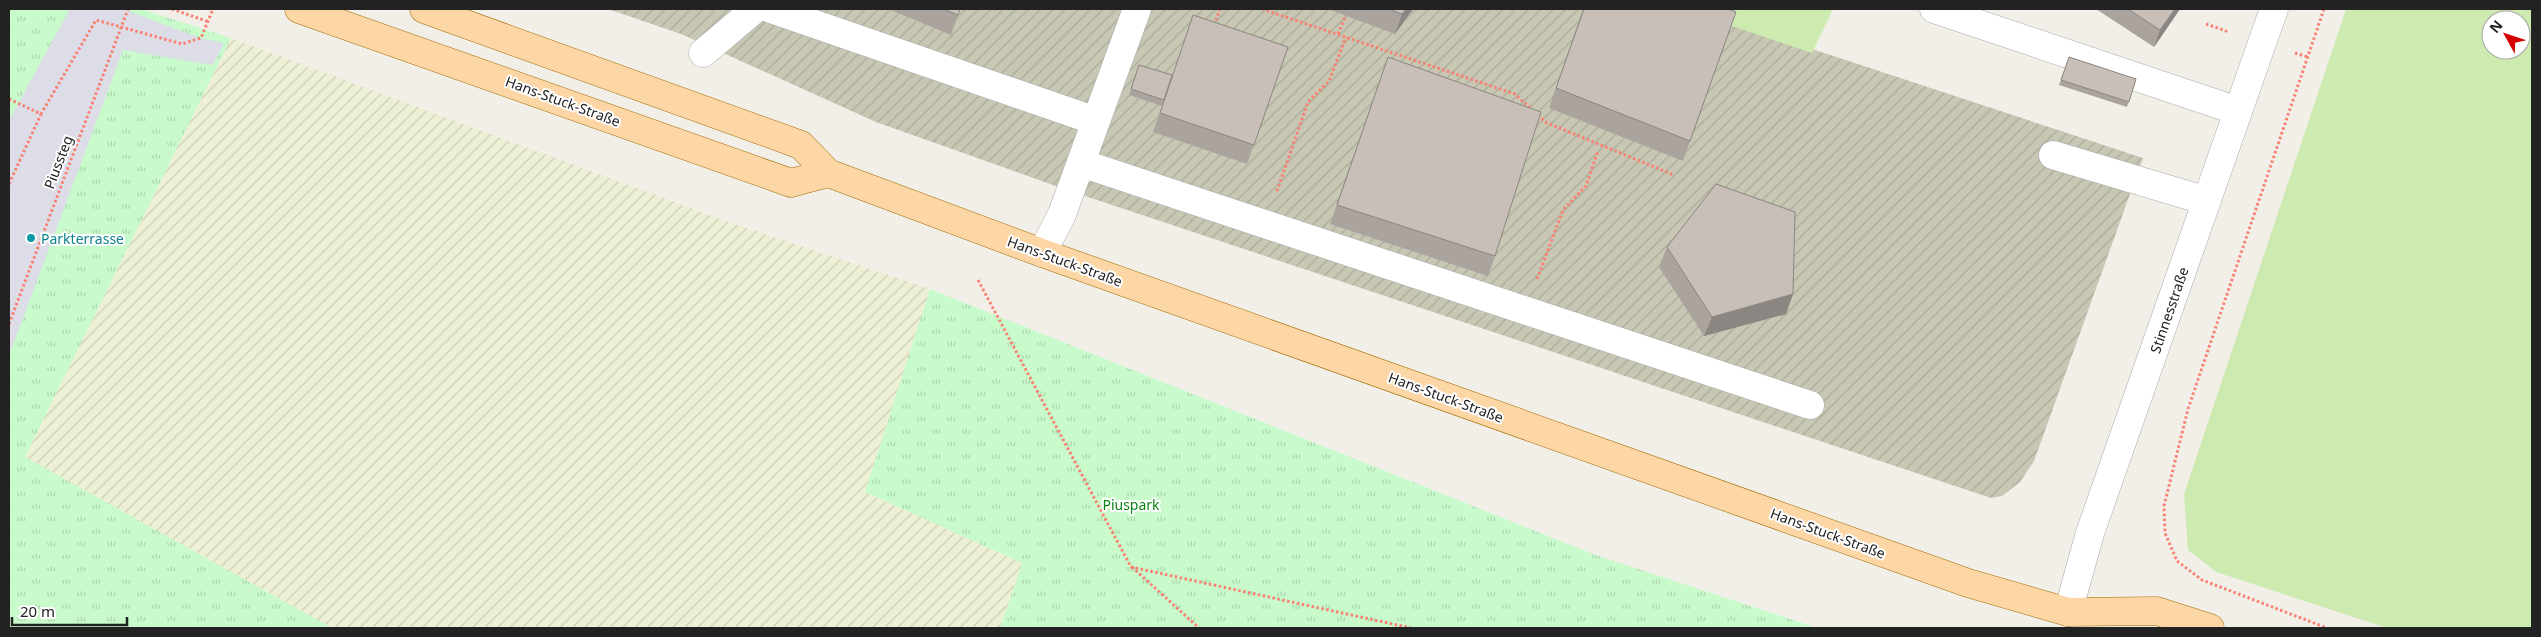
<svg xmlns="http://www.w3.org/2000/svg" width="2541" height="637" font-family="'Noto Sans',sans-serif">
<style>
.construction{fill:url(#construction-furrows)}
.farmland{fill:url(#farmland-furrows)}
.grass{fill:#cdebb0;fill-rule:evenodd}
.park{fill:url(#park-tufts)}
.plaza{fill:#dddde8}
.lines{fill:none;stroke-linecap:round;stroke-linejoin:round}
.minor-casing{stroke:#a9a9a9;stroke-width:29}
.major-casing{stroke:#a06b00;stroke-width:29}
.path{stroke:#fa8072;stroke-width:3;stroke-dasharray:2.5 2.5;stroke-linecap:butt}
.minor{stroke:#fff;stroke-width:28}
.major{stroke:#fcd6a4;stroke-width:28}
.path-bridge{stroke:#fa8072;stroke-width:3;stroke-dasharray:2.5 2.5;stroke-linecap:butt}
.wall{fill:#aba49e}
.shaded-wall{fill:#8b8681}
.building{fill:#c7bfb8;stroke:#8b8681}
.culture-dot{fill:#0f9aa8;stroke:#fff;stroke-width:2}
.labels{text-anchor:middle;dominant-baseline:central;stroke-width:4;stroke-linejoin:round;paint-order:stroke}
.street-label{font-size:14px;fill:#222;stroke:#fff}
.culture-label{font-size:14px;fill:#0d838f;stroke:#fff;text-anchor:start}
.park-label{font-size:14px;fill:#0c8416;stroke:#fff}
</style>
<defs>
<pattern id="construction-furrows" width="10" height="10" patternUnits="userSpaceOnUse" patternTransform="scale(1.25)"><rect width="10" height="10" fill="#c7c7b4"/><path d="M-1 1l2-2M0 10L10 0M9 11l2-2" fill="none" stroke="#abab9a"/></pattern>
<pattern id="farmland-furrows" width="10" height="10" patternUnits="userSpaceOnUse" patternTransform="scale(1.25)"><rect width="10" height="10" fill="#eef0d5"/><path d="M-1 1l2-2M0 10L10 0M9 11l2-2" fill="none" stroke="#ccceb7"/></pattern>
<pattern id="park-tufts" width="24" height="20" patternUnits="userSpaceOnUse" patternTransform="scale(1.25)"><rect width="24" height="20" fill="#c8facc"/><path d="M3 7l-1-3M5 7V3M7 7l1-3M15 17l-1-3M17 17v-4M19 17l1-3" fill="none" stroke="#acd6af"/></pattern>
</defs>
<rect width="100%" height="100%" fill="#f2efe9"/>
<polygon class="construction" points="608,9 1691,9 2143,158 2034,461 2020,482 2002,496 1991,498 1067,190 876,122 681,34"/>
<polygon class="farmland" points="231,38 726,221 930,289 865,492 1022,563 1000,628 332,628 25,457"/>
<g class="grass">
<polygon points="1682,9 1833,9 1812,53"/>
<path d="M2346 9H2532V628H2387L2216 572 2188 550 2184 494ZM2491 20H2521V50H2491Z"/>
</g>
<g class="park">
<polygon points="9,9 141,9 231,38 25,457 332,628 9,628"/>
<polygon points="930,289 1593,554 1817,628 1000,628 1022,563 865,492"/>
</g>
<polygon class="plaza" points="70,9 123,9 200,38 224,43 213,65 123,50 9,356 9,120"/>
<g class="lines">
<defs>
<g id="minor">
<polyline points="771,9 1096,121"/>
<polyline points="1934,9 2238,111"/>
<polyline points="703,53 755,9"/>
<polyline points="2053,155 2207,201"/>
<polyline points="1081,163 1810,405"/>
<polyline points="1042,253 1062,214 1137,9"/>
<polyline points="2068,612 2090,533 2274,9"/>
</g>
<g id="major">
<polyline points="299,9 791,183 828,173"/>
<polyline points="424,9 801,145 828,173 1042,253 1968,583 2068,612 2157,611 2210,628"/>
</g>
</defs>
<use href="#minor" class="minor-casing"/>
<use href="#major" class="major-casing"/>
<g class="path">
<polyline points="172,9 209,22"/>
<polyline points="1262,9 1515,94 1531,109"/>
<polyline points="2324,9 2188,409 2164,506 2165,533 2177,561 2202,580 2327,628"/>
<polyline points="2206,24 2229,32"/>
<polyline points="1214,25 1220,9"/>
<polyline points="1338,34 1346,15"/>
<polyline points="2295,53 2308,57"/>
<polyline points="9,99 41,114 96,20 182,44 201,38 213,9"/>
<polyline points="1538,115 1545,122 1674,175"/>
<polyline points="9,184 41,114"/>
<polyline points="1277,191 1308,102 1329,81 1346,37"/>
<polyline points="1537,279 1563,210 1586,186 1598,151"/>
<polyline points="978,280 1131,567 1411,628"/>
<polyline points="1132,567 1199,628"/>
</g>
<use href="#minor" class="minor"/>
<use href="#major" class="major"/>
<polyline class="path-bridge" points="9,324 128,9"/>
</g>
<g class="wall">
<polygon points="865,9 960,9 951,35 891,10"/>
<polygon points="1328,9 1413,9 1395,34"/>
<polygon points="1583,9 1728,9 1736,12 1683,161 1549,108"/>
<polygon points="2096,9 2180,9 2154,47"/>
<polygon points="1193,15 1288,47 1247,164 1153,132 1162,106 1129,95 1139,65 1170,83"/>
<polygon points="1388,57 1495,256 1488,276 1330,224"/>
<polygon points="2069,57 2136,79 2127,107 2059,85"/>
<polygon points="1667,247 1793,294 1786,314 1704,336 1659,267"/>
</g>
<g class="shaded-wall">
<polygon points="865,9 891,9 891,10"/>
<polygon points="1406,9 1413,9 1395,34 1402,14"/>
<polygon points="2175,9 2180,9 2154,47 2160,30"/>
<polygon points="1793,294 1786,314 1704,336 1712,317"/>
</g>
<g class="building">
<polygon points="943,9 960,9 958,15"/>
<polygon points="1388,9 1406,9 1402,14"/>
<polygon points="1584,9 1728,9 1736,12 1690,141 1556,88"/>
<polygon points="2128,9 2175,9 2160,30"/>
<polygon points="1193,15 1288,47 1254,145 1160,113"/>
<polygon points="1388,57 1541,112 1495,256 1337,205"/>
<polygon points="2069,57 2136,79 2129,102 2061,80"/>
<polygon points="1139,65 1172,75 1164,100 1131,89"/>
<polygon points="1716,184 1795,212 1793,294 1712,317 1667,247"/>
</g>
<circle class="culture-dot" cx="31" cy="238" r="5"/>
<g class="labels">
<g class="street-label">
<text transform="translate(563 101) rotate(20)">Hans-Stuck-Straße</text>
<text transform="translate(58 162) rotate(-69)">Piussteg</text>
<text transform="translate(1065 261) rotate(20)">Hans-Stuck-Straße</text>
<text transform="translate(2169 310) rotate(-71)">Stinnesstraße</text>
<text transform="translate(1446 397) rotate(20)">Hans-Stuck-Straße</text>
<text transform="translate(1828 533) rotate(20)">Hans-Stuck-Straße</text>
</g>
<g class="culture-label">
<text x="41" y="238">Parkterrasse</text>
</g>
<g class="park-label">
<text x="1131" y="504">Piuspark</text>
</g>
</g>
<rect width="2541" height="637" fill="none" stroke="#222222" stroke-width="20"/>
<g transform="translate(2506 35) rotate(310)"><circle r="24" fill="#ffffff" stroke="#a7a7a7"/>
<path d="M0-4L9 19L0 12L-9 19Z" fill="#d40000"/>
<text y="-8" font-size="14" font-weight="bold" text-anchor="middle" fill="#222222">N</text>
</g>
<path d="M12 617v8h115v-8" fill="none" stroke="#222222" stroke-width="2.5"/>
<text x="20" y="617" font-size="15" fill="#222222" stroke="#ffffff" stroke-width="4" paint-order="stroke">20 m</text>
</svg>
